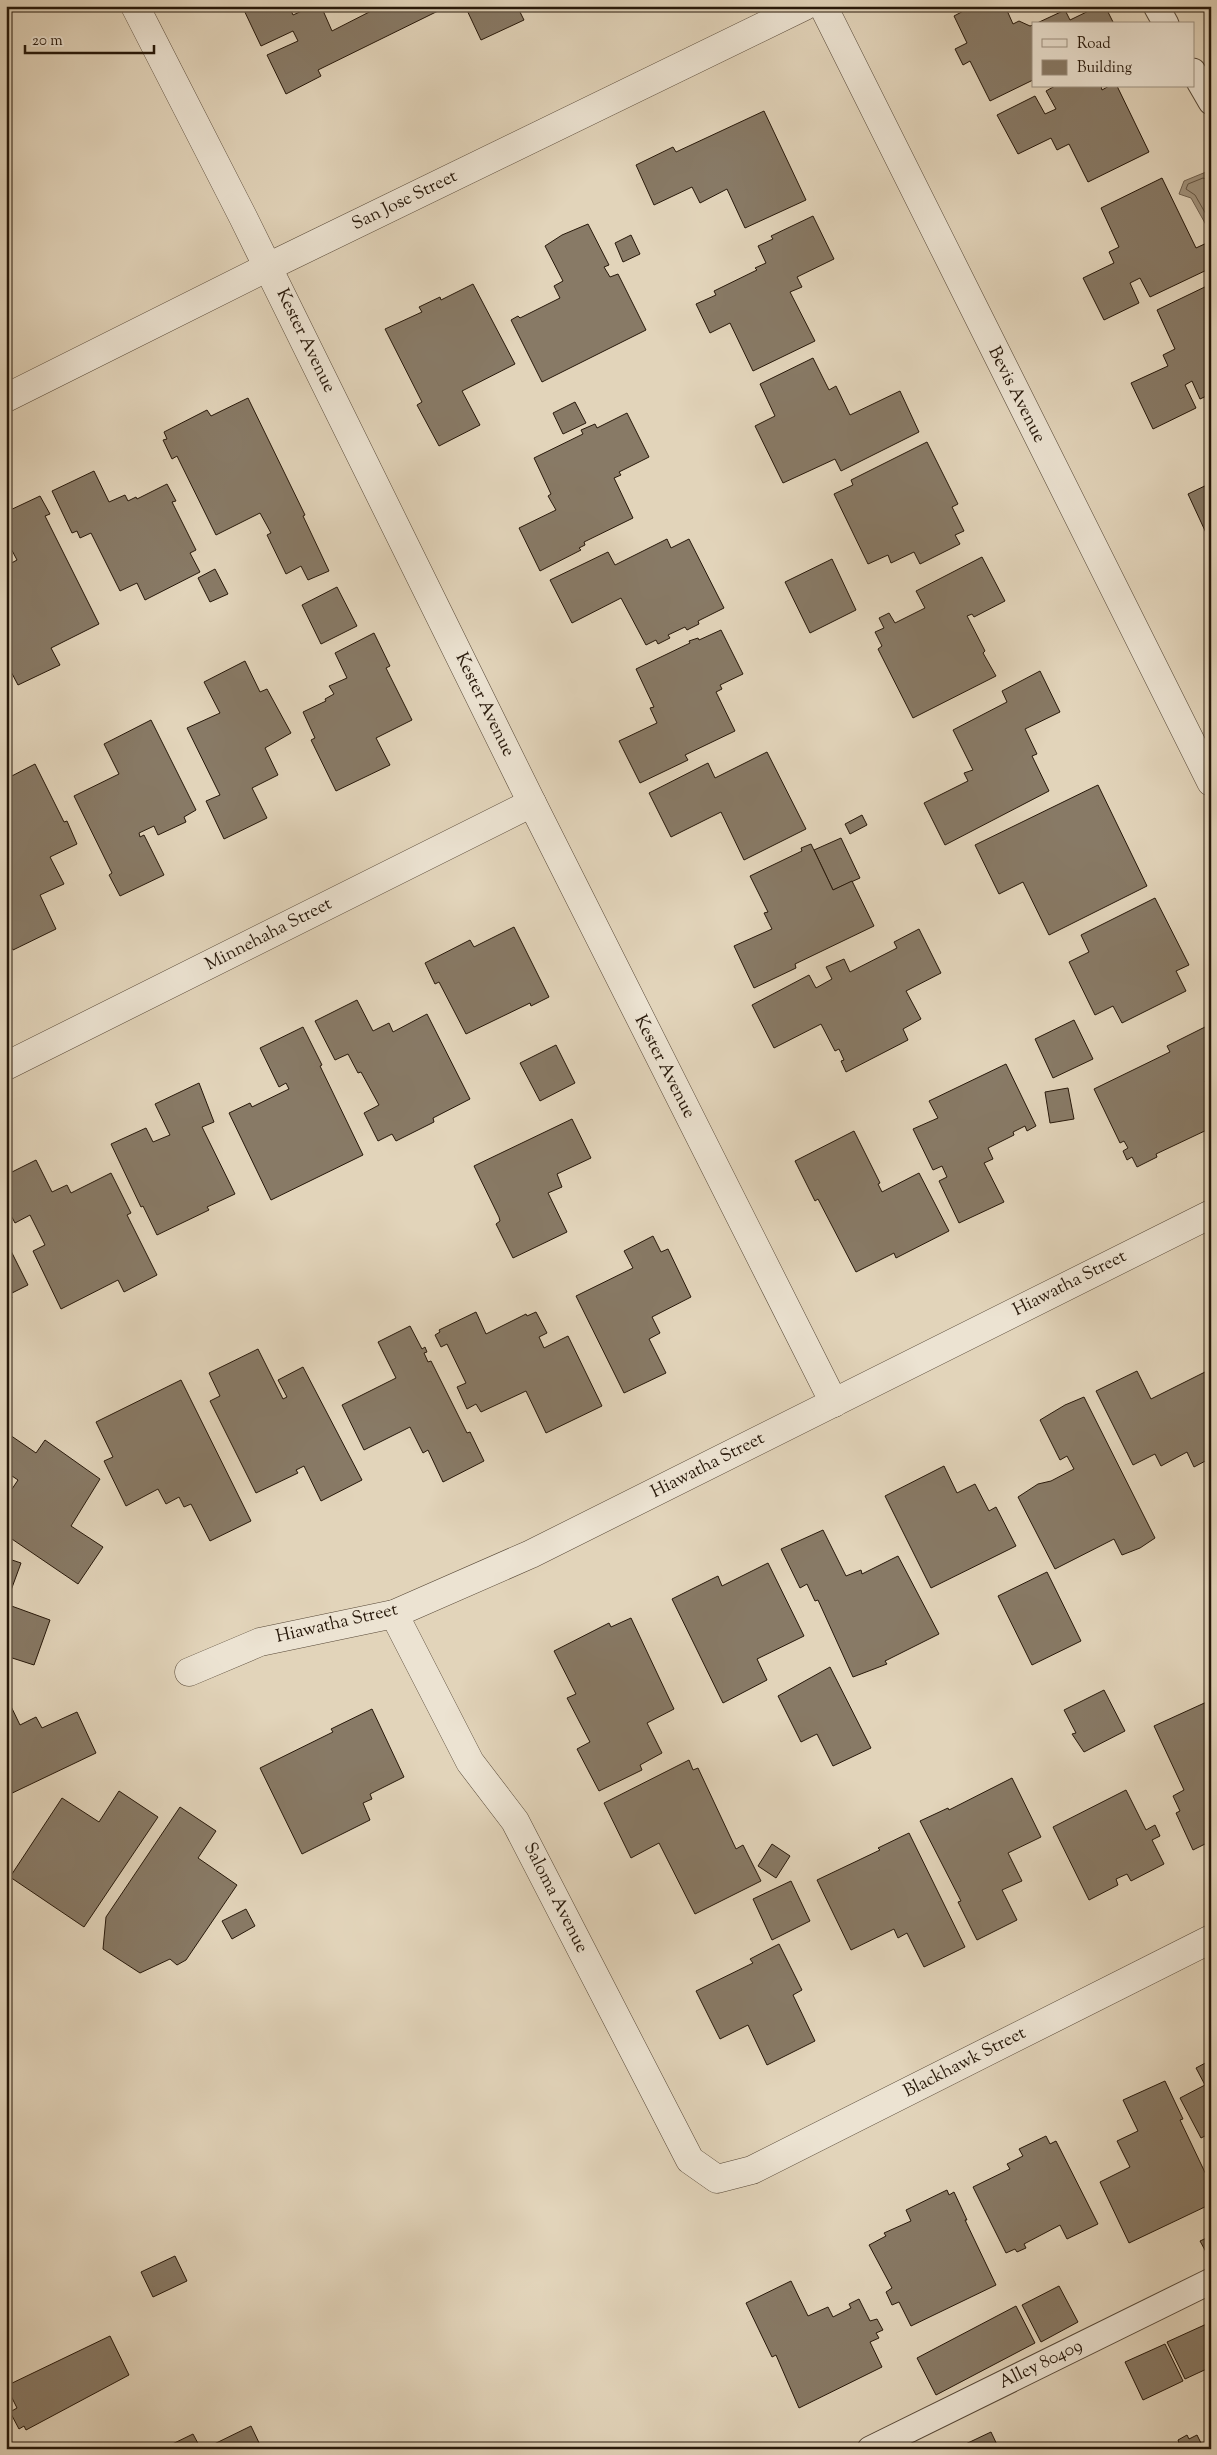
<svg xmlns="http://www.w3.org/2000/svg" width="1217" height="2455" font-family="'Sorts Mill Goudy',serif">
<style>
.water{fill:#a2947e;stroke:#716250}
.lines{fill:none;stroke-linecap:round;stroke-linejoin:round}
.shore{stroke:#645644;stroke-width:1}
.building{fill:#887a66;stroke:#27180a}
.service-casing{stroke:#564736;stroke-width:27}
.minor-casing{stroke:#564736;stroke-width:29}
.tertiary-casing{stroke:#564736;stroke-width:29}
.service{stroke:#ece3d2;stroke-width:25}
.minor{stroke:#ece3d2;stroke-width:28}
.tertiary{stroke:#ece3d2;stroke-width:28}
.labels{text-anchor:middle;dominant-baseline:central;stroke-width:4.5;stroke-linejoin:round;paint-order:stroke}
.street-label{font-size:18px;fill:#27180a;stroke:#ece3d2}
</style>
<rect width="100%" height="100%" fill="#e2d4ba"/>
<filter id="stains"><feTurbulence type="fractalNoise" baseFrequency=".004" numOctaves="4"/><feColorMatrix values="0 0 0 0 .2 0 0 0 0 .09 0 0 0 0 .02 0 0 0 .5 -.17"/></filter>
<radialGradient id="worn" r=".72"><stop offset=".6" stop-color="#630" stop-opacity="0"/><stop offset="1" stop-color="#630" stop-opacity=".3"/></radialGradient>
<polygon class="water" points="1206,172 1211,178 1210,232 1191,198 1179,194 1184,181"/>
<g class="lines">
<polyline class="shore" points="1211,181 1203,178 1188,184 1186,189 1195,195 1211,223"/>
</g>
<g class="building">
<polygon points="242,6 289,6 293,15 313,6 321,6 332,31 381,6 436,6 438,11 318,70 321,76 286,94 267,55 298,41 293,31 261,46"/>
<polygon points="465,6 517,6 524,20 481,40"/>
<polygon points="973,6 1005,6 1013,24 1019,21 1030,26 1033,25 1033,80 990,101 970,61 963,65 955,49 967,43 954,16"/>
<polygon points="1099,6 1105,6 1114,24 1035,24 1065,10 1070,20"/>
<polygon points="1055,86 1101,86 1102,90 1109,86 1117,86 1149,152 1088,182 1069,144 1057,150 1051,138 1018,154 997,115 1035,96 1045,114 1056,109 1046,91"/>
<polygon points="764,111 806,200 745,228 727,189 700,203 692,187 654,205 636,165 673,147 676,152"/>
<polygon points="1162,178 1196,248 1211,241 1211,268 1150,297 1140,278 1130,283 1139,303 1104,320 1083,278 1114,263 1109,252 1119,247 1101,208"/>
<polygon points="813,216 834,259 797,277 802,287 790,292 815,341 753,371 730,323 710,333 696,304 716,295 714,291 757,270 755,268 766,263 758,246 773,239 771,236"/>
<polygon points="588,224 609,265 604,267 610,277 618,274 646,330 542,382 511,320 518,316 520,318 560,298 554,286 563,281 545,246 562,235"/>
<polygon points="631,235 640,254 623,262 615,243"/>
<polygon points="473,284 515,364 462,391 480,425 439,446 417,405 422,402 385,329 422,312 419,307 440,297 441,300"/>
<polygon points="1211,284 1211,394 1200,399 1192,381 1185,385 1196,408 1153,429 1131,383 1168,366 1163,355 1175,349 1157,310"/>
<polygon points="813,358 829,390 836,386 850,415 900,391 919,432 841,471 835,459 783,483 755,426 775,416 760,384"/>
<polygon points="248,398 305,515 303,516 329,571 308,580 301,566 286,574 267,535 271,533 260,513 216,535 177,456 172,459 163,440 167,439 164,432 207,410 211,416"/>
<polygon points="575,402 586,423 563,434 553,413"/>
<polygon points="627,413 649,457 619,472 621,475 614,478 633,518 584,542 585,545 579,548 581,550 540,571 519,528 556,510 548,496 551,494 534,458 583,434 581,430 595,424 597,428"/>
<polygon points="927,442 958,504 952,507 964,531 955,535 960,544 920,564 914,552 891,563 888,555 868,564 834,494 853,485 851,480"/>
<polygon points="94,471 109,502 125,495 128,501 136,497 137,499 167,484 176,501 172,502 196,550 190,553 200,572 145,600 137,583 120,591 91,533 80,538 77,531 72,533 52,491"/>
<polygon points="1211,483 1211,533 1207,535 1188,494"/>
<polygon points="40,496 50,514 45,516 99,624 51,648 60,665 18,685 6,662 6,566 17,560 6,539 6,512"/>
<polygon points="667,539 671,548 689,539 724,608 698,621 699,624 687,630 685,627 668,635 670,638 658,644 656,640 646,645 621,598 572,623 550,580 608,552 615,565"/>
<polygon points="982,557 1005,601 974,617 972,614 967,616 985,651 983,653 996,676 913,718 878,649 882,646 875,632 884,628 879,618 889,613 895,623 925,608 916,591"/>
<polygon points="832,559 856,610 810,633 785,582"/>
<polygon points="215,569 228,594 210,602 198,578"/>
<polygon points="337,587 357,626 321,644 302,605"/>
<polygon points="721,630 743,674 720,685 722,689 716,692 735,731 685,755 688,760 640,783 619,741 657,723 650,708 654,707 636,669 690,643 689,641 698,638 699,640"/>
<polygon points="374,633 390,666 386,668 412,720 376,738 390,765 336,791 311,740 315,738 303,712 326,701 325,699 334,694 329,686 347,678 335,653"/>
<polygon points="245,661 260,692 267,689 291,733 265,748 278,775 252,788 267,818 224,839 206,801 220,795 187,728 220,713 204,682"/>
<polygon points="1040,671 1060,712 1025,729 1037,754 1032,756 1049,791 945,845 924,803 968,781 964,773 973,770 953,730 1007,702 1002,691"/>
<polygon points="151,720 196,810 184,817 186,822 158,835 154,826 139,833 140,837 144,835 164,875 120,896 109,875 112,873 74,796 119,774 104,744"/>
<polygon points="767,752 806,829 744,860 721,812 671,837 649,793 708,763 715,778"/>
<polygon points="35,764 64,822 67,821 77,844 50,857 64,884 40,895 56,929 13,950 6,937 6,779"/>
<polygon points="1098,785 1147,886 1049,935 1023,882 999,894 975,845"/>
<polygon points="862,815 867,825 850,834 845,824"/>
<polygon points="841,838 860,878 833,890 814,850"/>
<polygon points="811,844 833,890 852,881 874,926 795,964 796,968 754,988 734,946 772,929 764,913 768,912 750,876 802,851 801,848"/>
<polygon points="1155,898 1189,965 1176,971 1186,991 1122,1023 1113,1006 1095,1015 1069,962 1089,952 1081,935"/>
<polygon points="514,927 549,997 531,1006 530,1003 466,1034 439,982 435,984 425,963 470,940 474,947"/>
<polygon points="919,929 941,973 906,991 921,1019 903,1029 908,1040 846,1072 841,1061 844,1060 839,1049 835,1051 821,1024 774,1048 752,1005 809,975 816,988 832,979 826,967 844,959 850,972 897,948 894,942"/>
<polygon points="357,1000 373,1031 389,1023 393,1032 427,1014 470,1099 433,1118 434,1122 396,1141 392,1134 378,1141 364,1113 379,1105 361,1072 358,1073 348,1054 335,1060 315,1021"/>
<polygon points="1074,1020 1093,1059 1053,1078 1035,1039"/>
<polygon points="1211,1024 1211,1078 1205,1081 1211,1092 1211,1128 1156,1154 1157,1157 1137,1167 1132,1157 1127,1160 1123,1151 1128,1148 1124,1141 1120,1143 1094,1089 1170,1052 1167,1046"/>
<polygon points="303,1027 322,1065 320,1066 363,1155 271,1200 229,1113 250,1103 252,1107 289,1089 286,1083 279,1087 260,1048"/>
<polygon points="556,1045 575,1083 540,1101 520,1063"/>
<polygon points="1006,1064 1036,1126 1027,1131 1025,1126 1013,1132 1014,1135 988,1148 993,1159 984,1163 1004,1202 959,1223 939,1181 947,1177 942,1166 933,1170 913,1129 938,1118 929,1101"/>
<polygon points="199,1083 214,1122 202,1127 235,1194 207,1207 209,1210 157,1235 143,1206 141,1207 111,1144 146,1128 153,1142 170,1135 155,1104"/>
<polygon points="1068,1088 1074,1119 1050,1123 1045,1092"/>
<polygon points="572,1119 591,1158 557,1174 562,1187 548,1193 567,1232 513,1258 496,1224 500,1221 499,1217 474,1166"/>
<polygon points="854,1131 880,1183 878,1184 882,1192 919,1173 949,1231 896,1258 894,1253 856,1272 818,1199 815,1201 795,1161"/>
<polygon points="36,1160 52,1192 67,1185 71,1193 111,1173 131,1213 127,1215 157,1275 124,1292 118,1280 61,1309 33,1251 45,1245 30,1215 15,1223 6,1206 6,1175"/>
<polygon points="653,1236 661,1252 668,1249 691,1297 652,1317 660,1333 649,1339 666,1373 624,1393 576,1296 633,1268 624,1251"/>
<polygon points="6,1241 28,1285 10,1294 12,1298 6,1300"/>
<polygon points="476,1312 486,1334 526,1314 527,1316 536,1312 547,1333 539,1337 544,1348 568,1336 602,1406 546,1433 526,1391 481,1412 476,1404 467,1409 457,1387 466,1383 447,1344 441,1347 435,1335 440,1332 439,1330"/>
<polygon points="410,1326 422,1349 425,1347 427,1352 424,1353 428,1362 431,1361 467,1433 470,1432 484,1461 443,1482 428,1450 423,1453 410,1427 364,1450 342,1405 396,1378 378,1342"/>
<polygon points="258,1349 283,1399 287,1397 278,1380 303,1367 362,1480 321,1501 304,1466 296,1470 298,1473 256,1493 210,1401 220,1396 209,1373"/>
<polygon points="1211,1369 1211,1458 1194,1467 1187,1452 1161,1466 1155,1454 1133,1465 1096,1391 1137,1371 1151,1399"/>
<polygon points="181,1380 251,1521 210,1541 191,1504 184,1507 179,1497 166,1504 158,1489 126,1506 104,1461 113,1457 96,1422"/>
<polygon points="1084,1397 1155,1538 1140,1548 1122,1555 1114,1539 1055,1569 1018,1497 1038,1484 1051,1481 1074,1469 1067,1456 1060,1460 1040,1420 1065,1405"/>
<polygon points="10,1435 36,1453 45,1440 100,1479 71,1526 103,1547 78,1584 6,1535 6,1498 18,1480 6,1472 6,1441"/>
<polygon points="944,1466 957,1493 975,1484 989,1511 996,1507 1016,1546 931,1588 885,1496"/>
<polygon points="823,1530 846,1576 861,1570 862,1574 898,1556 939,1634 885,1661 887,1664 853,1677 818,1600 815,1601 807,1584 800,1588 781,1549"/>
<polygon points="6,1558 21,1563 6,1604"/>
<polygon points="768,1563 804,1636 757,1659 767,1680 723,1703 672,1599 718,1576 722,1586"/>
<polygon points="1047,1572 1081,1641 1032,1665 998,1596"/>
<polygon points="6,1604 50,1620 34,1665 6,1656"/>
<polygon points="631,1618 674,1709 647,1723 662,1753 640,1765 642,1770 599,1791 577,1749 590,1742 567,1698 576,1694 554,1651 609,1623 611,1627"/>
<polygon points="830,1667 871,1748 833,1766 817,1734 801,1742 778,1696"/>
<polygon points="1104,1690 1125,1731 1084,1752 1072,1734 1076,1733 1064,1710"/>
<polygon points="6,1696 20,1725 36,1717 42,1728 77,1712 96,1753 6,1796"/>
<polygon points="1211,1700 1211,1841 1193,1850 1176,1813 1180,1811 1173,1796 1184,1790 1154,1726"/>
<polygon points="372,1709 404,1777 370,1794 372,1799 363,1803 370,1820 302,1854 260,1768 333,1732 331,1729"/>
<polygon points="689,1760 693,1770 698,1768 736,1849 743,1845 761,1881 695,1914 659,1843 631,1858 604,1803"/>
<polygon points="1012,1778 1041,1837 1008,1853 1022,1881 1002,1890 1017,1920 977,1940 958,1902 961,1901 920,1821 948,1808 949,1810"/>
<polygon points="1126,1790 1146,1830 1155,1825 1160,1836 1152,1840 1164,1864 1131,1881 1127,1874 1116,1879 1118,1885 1089,1900 1053,1827"/>
<polygon points="119,1791 158,1817 84,1927 10,1877 62,1798 99,1822"/>
<polygon points="180,1807 216,1831 198,1858 237,1885 186,1960 177,1965 170,1959 140,1973 103,1949 106,1917"/>
<polygon points="909,1833 965,1947 924,1967 907,1933 898,1938 894,1929 851,1950 817,1880 880,1850 878,1848"/>
<polygon points="772,1844 790,1856 776,1878 758,1866"/>
<polygon points="791,1881 810,1921 772,1940 753,1899"/>
<polygon points="246,1909 255,1926 232,1939 222,1921"/>
<polygon points="779,1944 802,1990 793,1995 815,2041 767,2065 748,2025 720,2039 696,1991 753,1963 750,1959"/>
<polygon points="1211,2060 1211,2133 1201,2138 1180,2098 1205,2085 1196,2068"/>
<polygon points="1165,2081 1183,2119 1180,2120 1211,2185 1211,2204 1129,2243 1100,2182 1130,2167 1117,2141 1138,2131 1123,2100"/>
<polygon points="1046,2136 1050,2144 1056,2141 1098,2224 1067,2239 1060,2225 1024,2244 1026,2248 1017,2252 1015,2249 1006,2253 973,2187 1010,2169 1007,2164 1023,2156 1019,2149"/>
<polygon points="947,2190 949,2195 954,2192 967,2220 965,2220 996,2285 911,2326 899,2302 892,2305 886,2292 892,2288 869,2245 886,2236 884,2233 911,2221 906,2210"/>
<polygon points="1211,2236 1211,2261 1200,2241"/>
<polygon points="175,2256 187,2281 153,2297 141,2272"/>
<polygon points="791,2281 808,2316 828,2307 833,2317 851,2308 849,2304 859,2299 870,2321 877,2319 883,2330 876,2333 879,2338 870,2342 882,2367 799,2408 776,2355 772,2357 746,2303"/>
<polygon points="1059,2286 1078,2322 1041,2342 1022,2305"/>
<polygon points="1016,2306 1035,2343 936,2395 917,2358"/>
<polygon points="1211,2322 1211,2367 1185,2379 1167,2342"/>
<polygon points="110,2336 129,2375 26,2430 24,2426 19,2429 10,2412 17,2408 6,2386"/>
<polygon points="1165,2344 1183,2381 1143,2400 1125,2362"/>
<polygon points="251,2426 262,2449 206,2449 206,2448"/>
<polygon points="991,2432 999,2449 955,2449"/>
<polygon points="193,2434 201,2449 162,2449"/>
<polygon points="1187,2435 1189,2439 1197,2435 1204,2449 1168,2449 1179,2443 1178,2440"/>
</g>
<g class="lines">
<defs>
<g id="service">
<polyline points="1156,6 1166,24"/>
<polyline points="1193,71 1211,102"/>
<polyline points="870,2449 1211,2281"/>
</g>
<g id="minor">
<polyline points="135,6 243,217 532,803 834,1403"/>
<polyline points="823,6 1211,782"/>
<polyline points="6,1066 532,803"/>
<polyline points="394,1614 470,1762 515,1821 690,2160 717,2179 752,2170 1211,1939"/>
<polyline points="189,1672 260,1642 394,1614 531,1554 1211,1214"/>
</g>
<polyline id="tertiary" points="6,398 268,267 805,6"/>
</defs>
<use href="#service" class="service-casing"/>
<use href="#minor" class="minor-casing"/>
<use href="#tertiary" class="tertiary-casing"/>
<use href="#service" class="service"/>
<use href="#minor" class="minor"/>
<use href="#tertiary" class="tertiary"/>
</g>
<g class="labels">
<g class="street-label">
<text transform="translate(405 201) rotate(-26)">San Jose Street</text>
<text transform="translate(305 341) rotate(64)">Kester Avenue</text>
<text transform="translate(1016 395) rotate(63)">Bevis Avenue</text>
<text transform="translate(484 705) rotate(64)">Kester Avenue</text>
<text transform="translate(269 935) rotate(-27)">Minnehaha Street</text>
<text transform="translate(664 1067) rotate(63)">Kester Avenue</text>
<text transform="translate(1070 1284) rotate(-27)">Hiawatha Street</text>
<text transform="translate(708 1466) rotate(-27)">Hiawatha Street</text>
<text transform="translate(337 1624) rotate(-13)">Hiawatha Street</text>
<text transform="translate(555 1898) rotate(63)">Saloma Avenue</text>
<text transform="translate(965 2063) rotate(-27)">Blackhawk Street</text>
<text transform="translate(1041 2365) rotate(-26)">Alley 80409</text>
</g>
</g>
<rect width="1217" height="2455" fill="none" stroke="#e2d4ba" stroke-width="25"/>
<rect x="8" y="8" width="1202" height="2440" fill="none" stroke="#27180a" stroke-width="2.5"/>
<rect x="12" y="12" width="1192" height="2430" fill="none" stroke="#27180a"/>
<rect x="1032" y="22" width="162" height="65" fill="#ece3d2" stroke="#9d9282"/>
<rect x="1042" y="39" width="25" height="8" fill="#ece3d2" stroke="#9d9282"/>
<text x="1077" y="48" font-size="15" fill="#27180a">Road</text>
<rect x="1042" y="60" width="25" height="15" fill="#887a66" stroke="#9d9282"/>
<text x="1077" y="72" font-size="15" fill="#27180a">Building</text>
<path d="M25 45v8h129v-8" fill="none" stroke="#27180a" stroke-width="2.5"/>
<text x="32" y="45" font-size="15" fill="#27180a" stroke="#ece3d2" stroke-width="4" paint-order="stroke">20 m</text>
<rect width="100%" height="100%" filter="url(#stains)"/>
<rect width="100%" height="100%" fill="url(#worn)"/>
</svg>
